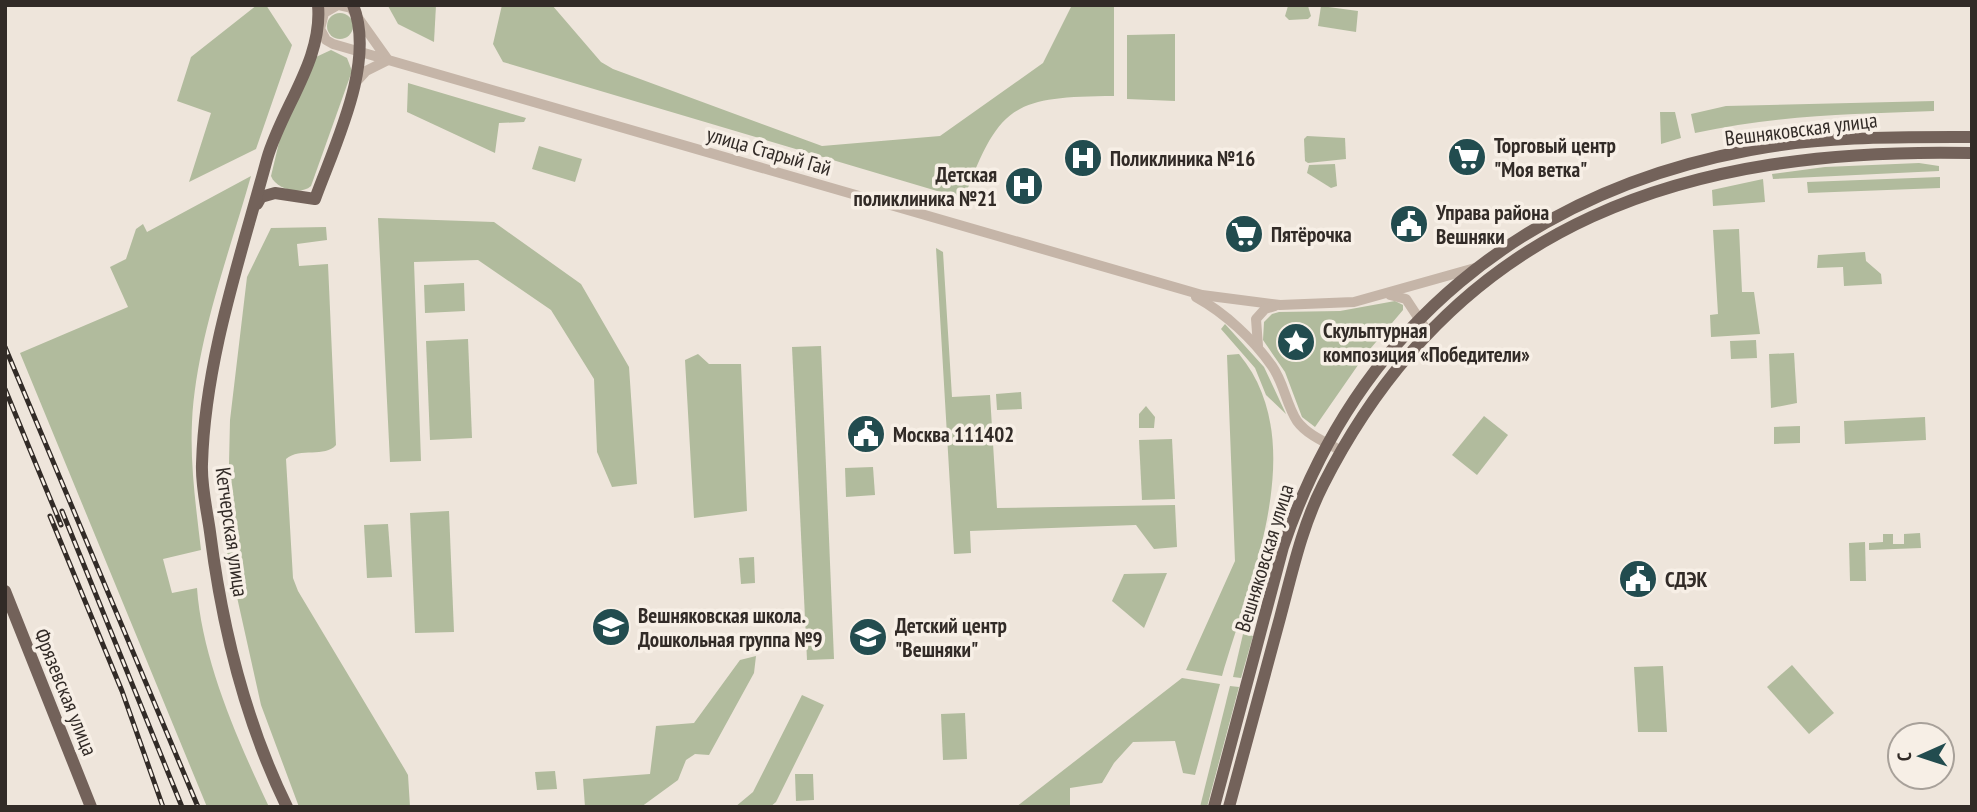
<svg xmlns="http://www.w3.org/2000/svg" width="1977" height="812" font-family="'PT Sans Narrow',sans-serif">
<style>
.green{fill:#b1bb9d}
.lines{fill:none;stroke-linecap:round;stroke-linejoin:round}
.minor{stroke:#c5b5a8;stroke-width:10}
.major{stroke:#73625a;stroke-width:12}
.rail-casing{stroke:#322b27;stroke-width:5}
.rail{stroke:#f7efe6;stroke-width:2.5;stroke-dasharray:8;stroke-linecap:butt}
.labels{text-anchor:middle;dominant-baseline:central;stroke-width:7;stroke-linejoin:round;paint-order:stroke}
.street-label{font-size:21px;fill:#322b27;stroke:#f7efe6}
.poi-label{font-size:21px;font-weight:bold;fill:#322b27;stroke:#f7efe6;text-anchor:start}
</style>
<rect width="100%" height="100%" fill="#eee5db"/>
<g class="green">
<polygon points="257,5 266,5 292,45 256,149 189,182 211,113 177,101 191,57"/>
<polygon points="436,5 434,42 398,24 388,6"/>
<path d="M502 5H552L601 62 613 69 822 146 940 136 1043 63 1072 5H1114V96C1015 97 999 103 964 199L503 62 493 44Z"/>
<polygon points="1288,6 1308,6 1311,16 1308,19 1289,20 1285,16"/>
<polygon points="1321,6 1358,11 1356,32 1318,26"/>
<circle cx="340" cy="26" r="13"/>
<polygon points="1175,34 1175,101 1127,99 1127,35"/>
<path d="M331 50 347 58 352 71 311 186C300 196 276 189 271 176L281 134 316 57Z"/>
<polygon points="408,83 526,118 524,122 499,123 495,153 407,112"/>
<path d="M1934 101V111C1851 114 1777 115 1695 133L1691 114 1726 106Z"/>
<polygon points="1660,112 1675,112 1681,138 1661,144"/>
<polygon points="1307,136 1345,138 1346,159 1308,163 1305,161 1304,139"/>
<polygon points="539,146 582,159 575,182 532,169"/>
<polygon points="1919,163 1939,166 1939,171 1773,179 1772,174 1825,167"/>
<polygon points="1335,164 1337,186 1331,188 1307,173 1309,165"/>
<path d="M251 176C229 254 196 341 192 422 190 465 196 507 201 550L163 559 172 593 197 588C202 660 238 741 269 807H207L20 353 128 307 110 267 126 259 136 229 143 224 147 232Z"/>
<polygon points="1940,177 1940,188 1808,193 1807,182"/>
<polygon points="1763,179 1765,202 1713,206 1712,190"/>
<polygon points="378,218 494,222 581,284 629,367 637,484 612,487 597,452 594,379 551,310 478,260 414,262 421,461 390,462"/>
<path d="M326 227 327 240 297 244 299 266 328 264 336 445C325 458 300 447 286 459L293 578 298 591 404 768 408 775 410 807H299L261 705 227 552 230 420 247 277 271 228Z"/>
<polygon points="1739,229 1742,292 1754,292 1760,334 1711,337 1710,315 1718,314 1713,230"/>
<polygon points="936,248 943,252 952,397 990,395 997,508 1175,505 1177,547 1154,549 1136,525 970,531 971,553 954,554"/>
<polygon points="1865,252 1866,261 1881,274 1882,284 1844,286 1843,267 1817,268 1818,255"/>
<polygon points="464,283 465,311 425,313 424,285"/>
<polygon points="1395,301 1403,305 1403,310 1365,355 1315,427 1302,417 1285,372 1263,340 1264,322 1272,314 1279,312 1340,311"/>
<polygon points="1225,324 1264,367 1286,414 1266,395 1255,368 1221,329"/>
<polygon points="468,339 472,438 430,440 426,341"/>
<polygon points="1756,340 1757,358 1731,359 1730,341"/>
<polygon points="821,346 834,659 807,660 792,347"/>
<polygon points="1794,353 1797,403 1771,408 1769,354"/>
<polygon points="698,354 709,364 741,364 747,511 694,518 685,360"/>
<path d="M1239 354C1312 442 1250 579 1222 676L1186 670 1235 561 1227 355Z"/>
<polygon points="1021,392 1022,409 997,410 996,394"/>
<polygon points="1146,406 1155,417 1154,428 1139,428 1139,414"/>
<polygon points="1484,416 1508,435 1477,475 1452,455"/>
<polygon points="1925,417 1926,440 1845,444 1844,421"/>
<polygon points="1800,426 1800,443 1774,444 1774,427"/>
<polygon points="1172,439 1175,499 1142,500 1139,440"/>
<polygon points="873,467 875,495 846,497 845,468"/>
<polygon points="449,511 454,632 415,633 410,513"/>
<polygon points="388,524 392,577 367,578 364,525"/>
<polygon points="1920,533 1921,548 1869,550 1869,543 1883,542 1883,534 1893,534 1893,544 1904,544 1904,534"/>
<polygon points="1865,542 1866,581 1850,581 1849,543"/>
<polygon points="754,557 755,583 741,584 739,558"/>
<polygon points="1167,573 1144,628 1112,601 1124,574"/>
<polygon points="1243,634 1253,636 1241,678 1233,677"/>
<polygon points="756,656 754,673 709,755 695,754 686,760 678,780 641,807 585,807 583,779 650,774 656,726 694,723 740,660"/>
<polygon points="1792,665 1834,713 1809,734 1767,687"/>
<polygon points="1663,666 1667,732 1638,732 1634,667"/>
<polygon points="1182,678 1220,684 1195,775 1183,773 1175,741 1133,742 1114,763 1102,783 1070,788 1070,807 1016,807"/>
<polygon points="1230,686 1239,687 1207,807 1200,807"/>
<polygon points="802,695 824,705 776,802 770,807 735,807 753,792"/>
<polygon points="965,713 967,759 943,760 941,714"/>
<polygon points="555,771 557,789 537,790 535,772"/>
<polygon points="795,774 813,774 814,800 796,801"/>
</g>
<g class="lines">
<g class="minor">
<polyline points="388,60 351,8 338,5 324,13 320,29 326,40 333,44 1202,295 1280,305 1354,302 1475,268"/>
<polyline points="355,83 366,71 388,60"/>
<polyline points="1390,295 1406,299 1427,331"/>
<path d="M1196 297C1225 313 1253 339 1272 366 1284 383 1286 404 1297 421 1307 435 1327 443 1342 451"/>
<polyline points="1258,346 1256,319 1265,309 1275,306"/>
</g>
<g class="major">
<path d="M257 204 261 197 275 193 315 199C335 144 376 62 353 5"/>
<polyline points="5,591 91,807"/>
<path d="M287 807C245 721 222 627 210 532 207 510 201 486 202 464 205 360 240 259 267 159 282 107 323 60 318 5"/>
<path d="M1214 807 1283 547C1357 328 1525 192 1750 150 1823 136 1899 137 1972 137"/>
<path d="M1229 807C1246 744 1263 681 1280 618 1292 573 1302 526 1323 485 1458 218 1689 147 1972 153"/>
</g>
<defs>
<g id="rail">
<polyline points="5,347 198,807"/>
<polyline points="5,389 61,525"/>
<polyline points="62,511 182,807"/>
<polyline points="50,516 122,691 163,807"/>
</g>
</defs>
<use href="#rail" class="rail-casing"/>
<use href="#rail" class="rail"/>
</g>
<defs>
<symbol id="supermarket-disc" viewBox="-11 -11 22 22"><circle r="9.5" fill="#224c4f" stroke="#f7efe6"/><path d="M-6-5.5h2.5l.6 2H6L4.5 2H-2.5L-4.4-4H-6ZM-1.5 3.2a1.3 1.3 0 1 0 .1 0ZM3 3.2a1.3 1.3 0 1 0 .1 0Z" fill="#fff"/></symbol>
<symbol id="hospital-disc" viewBox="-11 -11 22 22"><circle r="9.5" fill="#224c4f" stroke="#f7efe6"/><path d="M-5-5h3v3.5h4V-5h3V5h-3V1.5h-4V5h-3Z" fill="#fff"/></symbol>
<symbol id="civic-disc" viewBox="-11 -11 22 22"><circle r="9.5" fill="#224c4f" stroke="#f7efe6"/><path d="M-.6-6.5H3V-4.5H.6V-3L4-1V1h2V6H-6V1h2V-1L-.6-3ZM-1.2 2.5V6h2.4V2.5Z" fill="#fff"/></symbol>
<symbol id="sight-disc" viewBox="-11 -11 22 22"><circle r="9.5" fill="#224c4f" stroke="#f7efe6"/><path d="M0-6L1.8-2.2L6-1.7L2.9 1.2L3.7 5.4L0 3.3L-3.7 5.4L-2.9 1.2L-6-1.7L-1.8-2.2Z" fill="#fff"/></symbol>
<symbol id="school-disc" viewBox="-11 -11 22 22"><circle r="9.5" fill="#224c4f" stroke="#f7efe6"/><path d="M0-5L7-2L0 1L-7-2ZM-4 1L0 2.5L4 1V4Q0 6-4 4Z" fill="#fff"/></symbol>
</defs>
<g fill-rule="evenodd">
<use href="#supermarket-disc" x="1445" y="135" width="44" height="44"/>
<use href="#hospital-disc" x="1061" y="136" width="44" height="44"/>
<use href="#hospital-disc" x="1002" y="164" width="44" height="44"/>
<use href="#civic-disc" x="1387" y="202" width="44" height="44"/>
<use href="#supermarket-disc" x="1222" y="212" width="44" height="44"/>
<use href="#sight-disc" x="1274" y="320" width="44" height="44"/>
<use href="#civic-disc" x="844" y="412" width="44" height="44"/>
<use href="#civic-disc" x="1616" y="557" width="44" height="44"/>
<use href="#school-disc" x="589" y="605" width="44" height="44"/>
<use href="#school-disc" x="846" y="615" width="44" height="44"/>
</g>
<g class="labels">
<g class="street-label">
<text transform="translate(1801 129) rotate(-7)">Вешняковская улица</text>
<text transform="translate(769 151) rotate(16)">улица Старый Гай</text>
<text transform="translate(232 532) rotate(82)">Кетчерская улица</text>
<text transform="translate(1264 558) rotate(-73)">Вешняковская улица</text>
<text transform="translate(66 692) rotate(68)">Фрязевская улица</text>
</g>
<g class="poi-label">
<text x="1494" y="145">Торговый центр<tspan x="1494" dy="24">"Моя ветка"</tspan></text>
<text x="1110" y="158">Поликлиника №16</text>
<text x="997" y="174" text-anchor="end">Детская<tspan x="997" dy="24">поликлиника №21</tspan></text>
<text x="1436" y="212">Управа района<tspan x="1436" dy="24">Вешняки</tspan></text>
<text x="1271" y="234">Пятёрочка</text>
<text x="1323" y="330">Скульптурная<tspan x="1323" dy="24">композиция «Победители»</tspan></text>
<text x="893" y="434">Москва 111402</text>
<text x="1665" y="579">СДЭК</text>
<text x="638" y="615">Вешняковская школа.<tspan x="638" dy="24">Дошкольная группа №9</tspan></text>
<text x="895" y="625">Детский центр<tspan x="895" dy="24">"Вешняки"</tspan></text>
</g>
</g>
<rect width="1977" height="812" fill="none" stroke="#322b27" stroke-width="14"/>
<g transform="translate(1921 756) rotate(267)"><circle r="33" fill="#f7efe6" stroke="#a8a19a" stroke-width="2"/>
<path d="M0-5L12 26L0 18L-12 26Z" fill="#224c4f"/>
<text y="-10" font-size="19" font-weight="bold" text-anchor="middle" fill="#322b27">С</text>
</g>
</svg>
